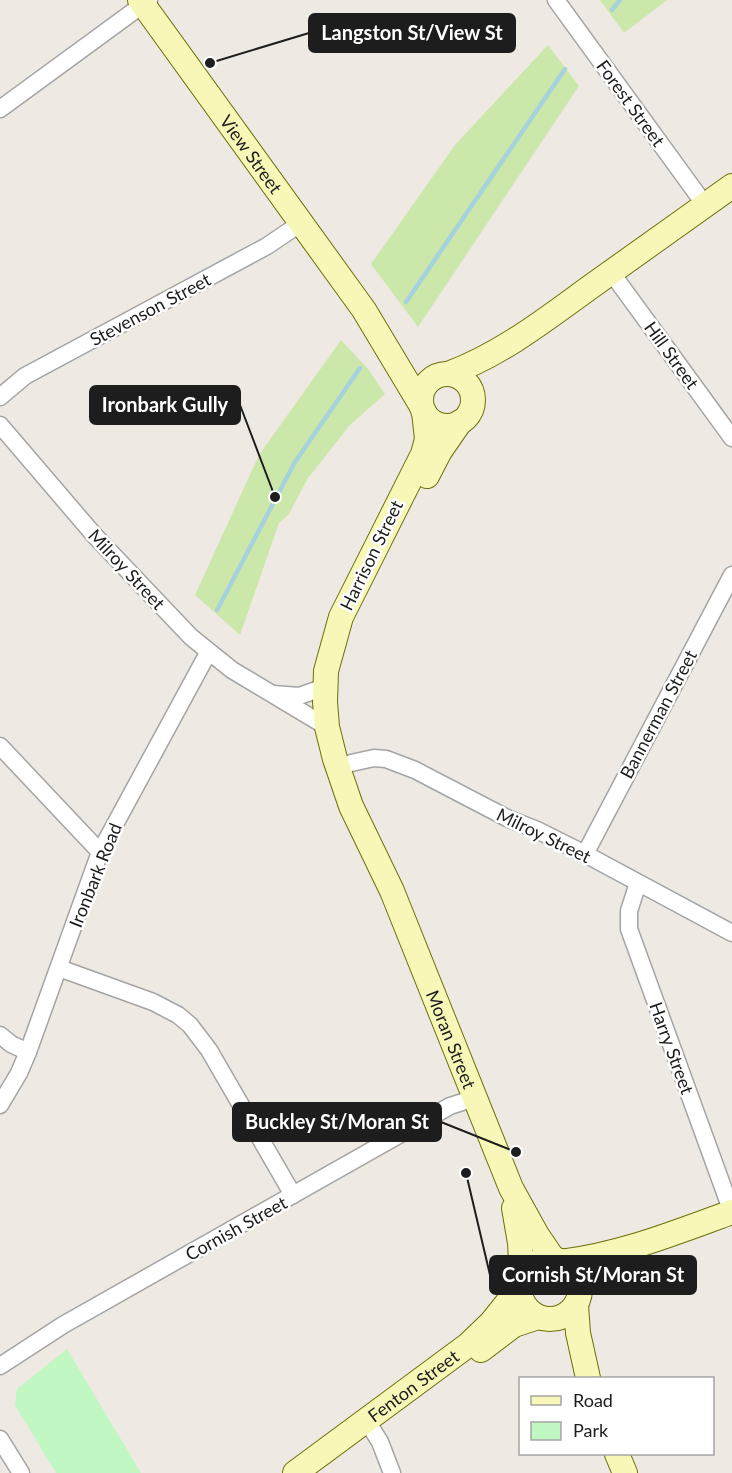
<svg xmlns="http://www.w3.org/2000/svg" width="732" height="1473" font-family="Lato,sans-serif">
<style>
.grass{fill:#cce7aa}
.park{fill:#c1f7c2}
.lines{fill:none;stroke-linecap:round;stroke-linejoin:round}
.stream{stroke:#a5d2db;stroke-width:4.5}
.street-casing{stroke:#a4a4a4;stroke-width:19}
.secondary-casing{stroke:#6b7008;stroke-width:26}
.street{stroke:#fff;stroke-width:16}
.secondary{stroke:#f7f7b8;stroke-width:24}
.labels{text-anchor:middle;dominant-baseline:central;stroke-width:5;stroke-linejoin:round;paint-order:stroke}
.street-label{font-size:18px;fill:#1d1d1d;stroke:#fff}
.leader{fill:none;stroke:#1d1d1d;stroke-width:2}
.callout-dot{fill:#1d1d1d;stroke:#fff;stroke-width:2}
.callout{fill:#1d1d1d;stroke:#1d1d1d;stroke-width:2}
.callout-label{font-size:20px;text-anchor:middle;font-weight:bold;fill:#fff}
</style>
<rect width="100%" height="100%" fill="#eeeae3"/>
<g class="grass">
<polygon points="600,0 667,0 624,33"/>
<polygon points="548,45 579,86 418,327 371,264 455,145"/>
<polygon points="341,340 368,369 385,394 350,425 308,478 289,514 279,523 240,635 195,595 259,455"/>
</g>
<polygon class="park" points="67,1349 141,1473 56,1473 15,1405 17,1389"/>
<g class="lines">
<g class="stream">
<polyline points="612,10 620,0"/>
<polyline points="406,302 565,69"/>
<polyline points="217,610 295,462 360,368"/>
</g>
<defs>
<g id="street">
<polyline points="556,0 705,205"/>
<polyline points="0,109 149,0"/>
<polyline points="611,272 732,438"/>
<polyline points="0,397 25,376 267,246 301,223"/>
<polyline points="0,425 95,536 191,637 232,670 327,727"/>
<polyline points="273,694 299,696 325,687"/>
<polyline points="0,746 100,852"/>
<polyline points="351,763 374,758 386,759 415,770 507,818 537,830 585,854 732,933"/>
<polyline points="585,854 732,575"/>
<polyline points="638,883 629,911 629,929 732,1212"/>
<polyline points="59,968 153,1002 178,1015 190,1025 209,1050 293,1195"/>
<polyline points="0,1035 11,1044 28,1052"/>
<polyline points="0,1105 19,1073 28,1052 100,852 208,653"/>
<polyline points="0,1366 63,1325 450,1106 475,1098"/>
<polyline points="367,1421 380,1442 392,1473"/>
<polyline points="0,1439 21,1473"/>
</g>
<g id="secondary">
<path id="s1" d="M140 0 364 310 421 405"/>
<circle cx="447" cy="400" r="26"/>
<path d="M448 374C500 355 545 320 589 288 637 254 684 220 732 186"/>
<path id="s2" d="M424 412 427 439 423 454 341 617 326 671 325 702 327 727 335 759 351 806 392 891 511 1188 537 1235 554 1260"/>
<polyline points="427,476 440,451 460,422"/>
<polyline points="514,1208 520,1243 522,1278"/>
<circle cx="550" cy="1289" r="30"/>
<path d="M561 1262C623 1254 674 1233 732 1212"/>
<polyline points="576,1305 578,1333 588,1378"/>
<polyline points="481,1350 514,1325 538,1317"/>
<polyline points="617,1454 625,1473"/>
<path id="s3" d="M295 1473 468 1345 491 1323 520 1287"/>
</g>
</defs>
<use href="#street" class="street-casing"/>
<use href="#secondary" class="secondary-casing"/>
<use href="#street" class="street"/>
<use href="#secondary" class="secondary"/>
</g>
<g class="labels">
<g class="street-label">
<text transform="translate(631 103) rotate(54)">Forest Street</text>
<text stroke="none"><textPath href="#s1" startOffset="190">View Street</textPath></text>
<text transform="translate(150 309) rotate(-28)">Stevenson Street</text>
<text transform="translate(672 355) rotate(54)">Hill Street</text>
<text transform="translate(371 555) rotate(-64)">Harrison Street</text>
<text transform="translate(127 569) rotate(47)">Milroy Street</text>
<text transform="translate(658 714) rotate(-62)">Bannerman Street</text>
<text transform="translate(544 835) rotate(26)">Milroy Street</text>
<text transform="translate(95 875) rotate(-68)">Ironbark Road</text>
<text stroke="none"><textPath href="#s2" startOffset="674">Moran Street</textPath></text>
<text transform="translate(672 1048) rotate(70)">Harry Street</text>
<text transform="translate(236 1228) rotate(-29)">Cornish Street</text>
<text stroke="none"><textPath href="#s3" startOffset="147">Fenton Street</textPath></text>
</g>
</g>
<path class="leader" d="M210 63L309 33M275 497L240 405M516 1152L441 1122M466 1173L490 1275"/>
<g class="callout-dot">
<circle cx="210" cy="63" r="6"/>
<circle cx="275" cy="497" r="6"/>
<circle cx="516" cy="1152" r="6"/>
<circle cx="466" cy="1173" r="6"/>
</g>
<g class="callout">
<rect x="309" y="14" width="206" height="38" rx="6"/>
<rect x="90" y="386" width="150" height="38" rx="6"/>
<rect x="233" y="1103" width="208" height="38" rx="6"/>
<rect x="490" y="1256" width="206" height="38" rx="6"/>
</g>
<g class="callout-label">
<text x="412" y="40">Langston St/View St</text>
<text x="165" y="412">Ironbark Gully</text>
<text x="337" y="1129">Buckley St/Moran St</text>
<text x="593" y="1282">Cornish St/Moran St</text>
</g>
<rect x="519" y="1377" width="195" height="78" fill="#ffffff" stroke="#a5a5a5" stroke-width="1.5"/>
<rect x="531" y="1396" width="30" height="9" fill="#f7f7b8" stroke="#a5a5a5" stroke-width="1.5"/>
<text x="573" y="1407" font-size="18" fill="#1d1d1d">Road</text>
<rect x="531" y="1422" width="30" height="18" fill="#c1f7c2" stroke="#a5a5a5" stroke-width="1.5"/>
<text x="573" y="1437" font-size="18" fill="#1d1d1d">Park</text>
</svg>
